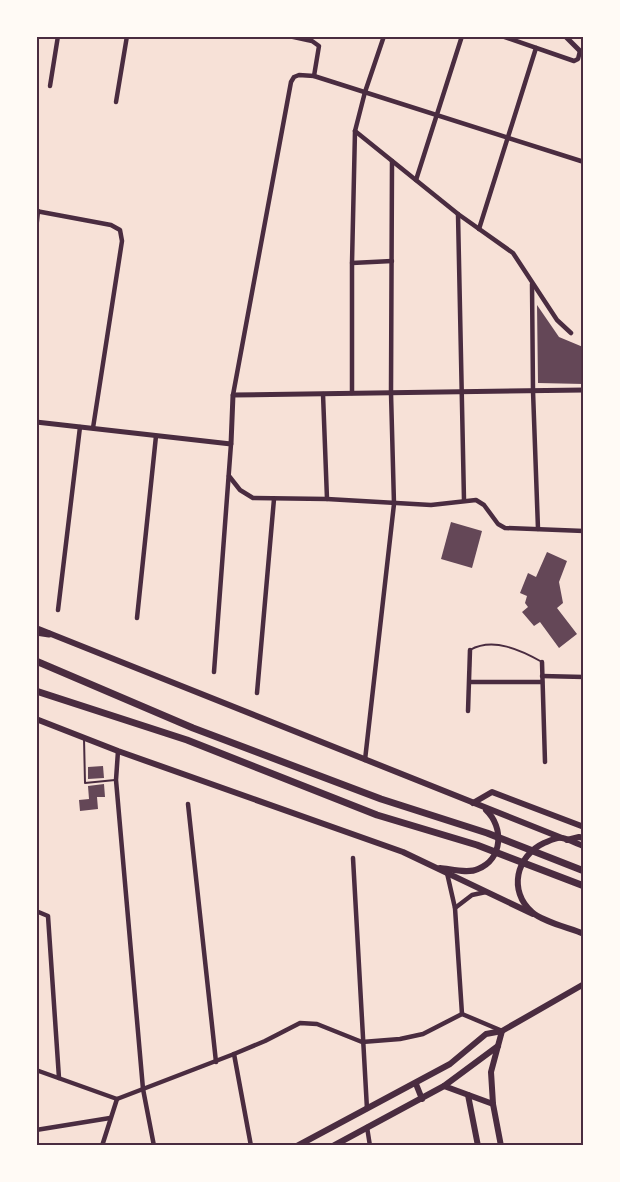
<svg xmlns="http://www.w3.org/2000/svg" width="620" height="1182" font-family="'Varela Round',sans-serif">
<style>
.building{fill:#644757}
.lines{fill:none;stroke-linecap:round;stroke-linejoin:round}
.service{stroke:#4a2c40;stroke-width:2}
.minor{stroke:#4a2c40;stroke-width:4.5}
.tertiary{stroke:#4a2c40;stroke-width:5}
.secondary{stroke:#4a2c40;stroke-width:6}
.primary{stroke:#4a2c40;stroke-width:7}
.neatline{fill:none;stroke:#4a2c40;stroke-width:2}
</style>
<rect width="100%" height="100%" fill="#f7e1d7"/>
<g class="building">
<polygon points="537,305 559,337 583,347 584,384 538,383"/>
<polygon points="451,522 482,531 472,568 441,559"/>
<polygon points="547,552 567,561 559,582 563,603 557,608 577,634 559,648 540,622 534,626 522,612 528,607 525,603 527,596 520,593 528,573 536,577"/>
<polygon points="103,766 104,778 88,779 88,767"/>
<polygon points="104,784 105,797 97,797 98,809 80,811 79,800 89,799 88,786"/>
</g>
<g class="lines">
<g class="service">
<path d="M470 650C493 637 521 650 542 662"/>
<polyline points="84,738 85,783 115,780"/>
</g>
<g class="minor">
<polyline points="289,36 312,41 319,46 314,76"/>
<polyline points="502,36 574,61 578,59 580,51"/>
<polyline points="50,86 58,36"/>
<polyline points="116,102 127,36"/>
<polyline points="355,131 458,214 513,253 557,320 571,333"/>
<polyline points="416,180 462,36"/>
<polyline points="36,211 111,225 120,230 122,241 93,428"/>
<polyline points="458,214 464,500"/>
<polyline points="479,229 536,48"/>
<polyline points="36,230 38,211"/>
<polyline points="352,263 392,261"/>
<polyline points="532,284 533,391 538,529"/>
<polyline points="352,393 352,263 355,131 365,92 384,36"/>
<polyline points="323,394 327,499"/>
<polyline points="233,395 291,82 294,77 299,75 314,76 584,162"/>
<polyline points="229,476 240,490 253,498 327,499 431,505 476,500 484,505 498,524 505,528 584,531"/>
<polyline points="58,610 80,427"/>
<polyline points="137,618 156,436"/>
<polyline points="542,662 545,762"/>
<polyline points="214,672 231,444"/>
<polyline points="542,676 584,677"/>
<polyline points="470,682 542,682"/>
<polyline points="257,693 274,499"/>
<polyline points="468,711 470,650"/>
<polyline points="118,751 116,780 143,1089 154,1146"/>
<polyline points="365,760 394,504 391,393 392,161"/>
<polyline points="188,804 216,1062"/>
<polyline points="353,858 367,1109"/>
<polyline points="447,873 455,908 462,1014"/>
<polyline points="455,908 472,895 486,892"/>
<polyline points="36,911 48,916 59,1078"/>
<polyline points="234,1054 251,1146"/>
<polyline points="36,1070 117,1099 234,1054 265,1041 300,1023 317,1024 362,1042 400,1039 423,1034 462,1014 500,1030"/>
<polyline points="367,1127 370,1146"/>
<polyline points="36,1130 110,1118"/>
<polyline points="102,1146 117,1099"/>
</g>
<g class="tertiary">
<polyline points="565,36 584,55"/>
<polyline points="36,422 231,444 233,395 584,390"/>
</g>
<g class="secondary">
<polyline points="36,628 562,838"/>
<polyline points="36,719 118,751 403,852 533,914"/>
<polyline points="473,803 492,792 584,827"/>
<polyline points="567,840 579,837 584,838"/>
<path d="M584 846C577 844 569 839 562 838 556 837 549 841 544 843 516 856 508 891 532 912 543 922 570 928 584 934"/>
<path d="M440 868C451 869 468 874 478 869 503 859 504 827 486 810"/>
<polyline points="416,1084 422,1099"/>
<polyline points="444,1086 493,1104"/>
<polyline points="468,1095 478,1146"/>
<polyline points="297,1146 450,1064 486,1034 502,1031 584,984"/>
<polyline points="333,1146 444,1086 498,1046"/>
<polyline points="501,1146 493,1104 491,1072 502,1031"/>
</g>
<g class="primary">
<polyline points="36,632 49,634"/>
<polyline points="36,661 193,728 381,799 487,833 584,871"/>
<polyline points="36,691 187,740 377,815 477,845 584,886"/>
</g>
</g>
<rect width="620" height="1182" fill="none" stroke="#fffaf5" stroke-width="75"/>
<rect x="38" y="38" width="544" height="1106" class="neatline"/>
</svg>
